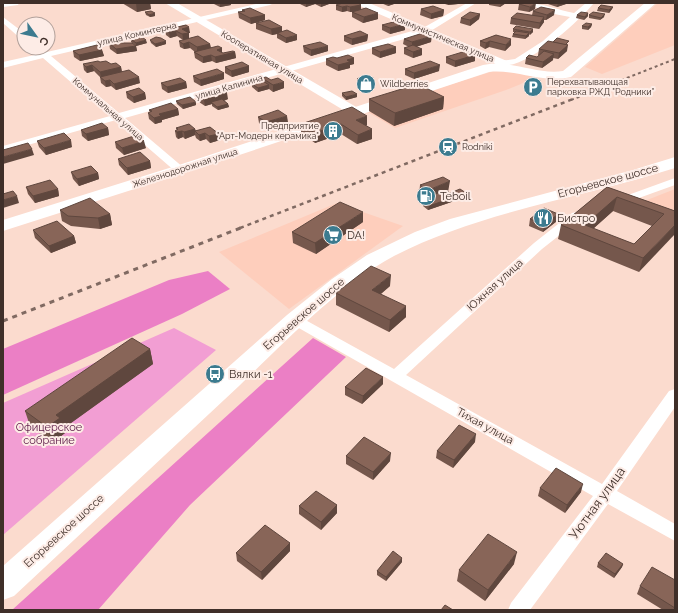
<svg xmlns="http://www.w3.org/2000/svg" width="678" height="613" font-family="Raleway,sans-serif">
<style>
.built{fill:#fecebc}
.green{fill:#f29ed3}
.forest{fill:#eb7fc5}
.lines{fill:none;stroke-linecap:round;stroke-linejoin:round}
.minor{fill:#fff;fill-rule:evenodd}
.tertiary{fill:#fff;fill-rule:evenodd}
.secondary{fill:#fff;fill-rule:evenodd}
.primary{fill:#fff;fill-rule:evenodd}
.rail-far2{stroke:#806a62;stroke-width:2;stroke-dasharray:3 3;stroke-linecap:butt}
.rail-far1{stroke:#806a62;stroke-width:2.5;stroke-dasharray:4 4;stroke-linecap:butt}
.rail{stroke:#806a62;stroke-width:3;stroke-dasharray:5 5;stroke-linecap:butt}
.wall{fill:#75574c;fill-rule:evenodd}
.shaded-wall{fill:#5f473e}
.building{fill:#886558;stroke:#5f473e;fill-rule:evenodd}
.labels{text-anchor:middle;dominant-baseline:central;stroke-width:4;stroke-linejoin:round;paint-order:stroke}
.far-street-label{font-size:9px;fill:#3f2f29;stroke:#fdece6}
.far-poi-label{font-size:9px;fill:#3f2f29;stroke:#fdece6;text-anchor:start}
.street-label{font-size:11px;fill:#3f2f29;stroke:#fdece6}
.poi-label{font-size:11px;fill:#3f2f29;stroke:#fdece6;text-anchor:start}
.park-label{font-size:11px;fill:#5b1947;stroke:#fdece6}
.near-street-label{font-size:13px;fill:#3f2f29;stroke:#fdece6}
</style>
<rect width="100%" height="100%" fill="#fbdbce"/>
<g class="built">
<polygon points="658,3 675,3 675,45 602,74 585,67"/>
<polygon points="500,69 534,75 521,84 506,90 395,128 366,111"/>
<polygon points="675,189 675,213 642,202"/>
<polygon points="337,203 403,226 289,309 219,252"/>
</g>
<polygon class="green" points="174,328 216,350 3,535 3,403"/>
<g class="forest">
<polygon points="208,271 230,289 182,314 3,395 3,349 169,280"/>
<polygon points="313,338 346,357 190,505 98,610 12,610"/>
</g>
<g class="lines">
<g class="minor">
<polygon points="3,3 19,3 18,5 3,7"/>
<polygon points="260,3 274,3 270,5 51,56 119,113 423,28 467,3 476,3 429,32 125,118 184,168 186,170 184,172 176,172 116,120 3,152 3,146 110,116 43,58 3,68 3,62 39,54 36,51 40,48 47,52"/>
<path d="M526 3C542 3 558 10 574 13L586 3H594C579 21 525 71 500 65L499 63 500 61 515 59 543 41 570 17 549 13Z"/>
<polygon points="3,17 24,33 24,39 21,39 3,23"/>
<polygon points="675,178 675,185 625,203 617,203 615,201 617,199"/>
<polygon points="576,212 580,213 582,216 580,219 542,249 406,375 602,484 669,391 675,389 675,407 617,491 675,524 675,541 608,504 530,610 508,610 511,603 593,496 290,323 288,320 290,317 295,315 300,317 394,369 534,243 572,213"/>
</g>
<g class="tertiary">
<polygon points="165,3 177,3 358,108 360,111 358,114 350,114"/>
<polygon points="356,3 369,3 507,61 510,66 504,69 500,68 498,65 358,5"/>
</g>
<path class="secondary" d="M645 3H656L571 77C543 84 517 69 489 72L194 170 3 231V220L182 164 483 65C510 59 536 75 563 71Z"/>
<path class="primary" d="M675 157V168C582 198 481 211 394 256 338 286 284 343 239 386 164 456 89 526 14 596L3 600V566L287 315 332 279 367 255 415 232 450 219 633 170Z"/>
<polyline class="rail-far2" points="571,100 675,59"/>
<polyline class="rail-far1" points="240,228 573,99"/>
<polyline class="rail" points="3,321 243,227"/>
</g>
<g class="wall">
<polygon points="122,3 150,3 151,9 137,12"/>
<polygon points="212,3 230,3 231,5 220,7"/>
<polygon points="300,3 329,3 329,4 321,7 315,4 306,7 300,4"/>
<polygon points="381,3 394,3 394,4 388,6"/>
<polygon points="442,3 458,3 458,4 448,5"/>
<polygon points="489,3 506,3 500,7 489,5"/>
<polygon points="521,3 535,9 529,12 518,10 519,4"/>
<polygon points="545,3 569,3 557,7"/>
<polygon points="336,5 361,5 361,9 378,19 363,23 352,17 352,12 350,12 347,11 342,12 336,10"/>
<polygon points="613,7 612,9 609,13 597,11 598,8"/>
<polygon points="421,9 444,10 443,16 431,19 420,15"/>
<polygon points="242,10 265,15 265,20 251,24 239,18 238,12 242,12"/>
<polygon points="533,11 554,15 546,20 544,20 544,22 539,29 510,24 511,18 532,15"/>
<polygon points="145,12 155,16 150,17 146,15"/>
<polygon points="588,13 588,16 584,20 576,18 577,15"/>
<polygon points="480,14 479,19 470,26 460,23 461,18"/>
<polygon points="589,15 604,17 600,20 589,18"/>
<polygon points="256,23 282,27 282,31 297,40 286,43 277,38 277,34 272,35 256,29"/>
<polygon points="592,24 591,27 588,30 582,29 582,26"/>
<polygon points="186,25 190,33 189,33 189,39 183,40 177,36 170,38 166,35 165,30"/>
<polygon points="382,25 405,30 390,34 382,30"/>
<polygon points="513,29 533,32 529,35 529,36 525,39 512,37 513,34 515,32 513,32"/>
<polygon points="368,35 367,41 352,45 344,41 344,36"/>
<polygon points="496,35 511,45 505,51 489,47 485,49 480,46 480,41"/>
<polygon points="132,37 147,43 136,46 131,42 131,39 132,39"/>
<polygon points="404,39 431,42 416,47 422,55 413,58 404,54 404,48 409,47 403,44"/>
<polygon points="150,40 166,44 156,47 151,43"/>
<polygon points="179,41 210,44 211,48 222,48 222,53 223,53 235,52 236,58 216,63 212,61 203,63 195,58 194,52 195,52 190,48 184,49 180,47"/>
<polygon points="553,42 568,44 567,45 567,51 558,59 553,58 553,60 542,68 525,64 526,58 537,57 539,55 538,55 539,49"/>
<polygon points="109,43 122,43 136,46 137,51 117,54 110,49"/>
<polygon points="303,46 328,51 311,56 304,52"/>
<polygon points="372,48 396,53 380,58 372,54"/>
<polygon points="102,50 104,56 80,61 74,57 73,51"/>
<polygon points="475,55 475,61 455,67 446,63 446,57"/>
<polygon points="337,58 354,58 354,64 350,65 350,68 338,71 326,65 326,59"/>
<polygon points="100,62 121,67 122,72 140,83 116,90 111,86 106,87 101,83 100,77 94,71 87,73 84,70 83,64"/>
<polygon points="249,66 249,72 232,77 225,73 225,67"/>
<polygon points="405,69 439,71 414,79 405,75"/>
<polygon points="193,76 224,79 201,86 194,82"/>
<polygon points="262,78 284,88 273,92 269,89 258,92 252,87 252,84 262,82"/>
<polygon points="357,79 375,82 375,85 367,88 357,82"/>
<polygon points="186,82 187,88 168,93 162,89 161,83"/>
<polygon points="126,92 145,93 146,99 134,103 127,98"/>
<polygon points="342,93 357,97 346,100 342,96"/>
<polygon points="199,96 228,99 224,101 228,104 229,107 218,110 212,106 212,104 205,106 199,102"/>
<polygon points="444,97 443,109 394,126 369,111 369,99"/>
<polygon points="176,101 196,105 183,109 177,104"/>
<polygon points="178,109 179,115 162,120 162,122 155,124 149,119 148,113 150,112 149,110"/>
<polygon points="258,117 288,122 267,129 259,123"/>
<polygon points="301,124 367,125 366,126 372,139 357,144 341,134 315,143 301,133"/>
<polygon points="210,127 220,140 210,143 206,139 200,141 196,138 195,135 185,139 183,137 178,139 176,137 175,131 177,130 176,128 195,129 196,131"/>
<polygon points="108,128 109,135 88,141 82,136 81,130"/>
<polygon points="37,141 72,147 46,155 39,147"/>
<polygon points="115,142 146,148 124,155 116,148"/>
<polygon points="118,159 150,161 151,168 128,175 119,165"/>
<polygon points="71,172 98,173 99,179 79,186 73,179"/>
<polygon points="420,185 448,192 450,193 466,193 466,197 428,210 423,206 423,202 430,199 425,200 419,195"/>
<polygon points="26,187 58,189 59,196 35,203 28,194"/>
<path d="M607 187 675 211 639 272 558 239 561 225ZM613 211 652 226 634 244 593 229Z"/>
<polygon points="60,210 110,214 112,225 100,229 71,226 62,221"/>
<polygon points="530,219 557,221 543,232 529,226"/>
<polygon points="363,222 316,254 293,243 292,232"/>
<polygon points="33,230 74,236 76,243 51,253 35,238"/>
<polygon points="390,286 381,294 406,317 389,332 336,305 336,293"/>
<polygon points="150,349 153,364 64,428 65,433 52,443 30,426 25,411"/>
<polygon points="383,384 362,404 345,395 345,387"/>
<polygon points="475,442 453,468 436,458 437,451"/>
<polygon points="346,456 390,461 373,480 346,464"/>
<polygon points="540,488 581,492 565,513 538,496"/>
<polygon points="337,505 337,513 321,530 299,514 299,506"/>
<polygon points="290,551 262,580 237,561 236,553"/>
<polygon points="402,562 386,581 377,575 377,571"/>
<polygon points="598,563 623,564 622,567 614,578 597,567"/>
<polygon points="514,564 485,601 457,581 459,570"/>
<polygon points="675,580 675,610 663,610 637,594 640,586"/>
</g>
<g class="shaded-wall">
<polygon points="136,3 150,3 151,9 137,12"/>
<polygon points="220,3 230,3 231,5 220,7"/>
<polygon points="306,3 315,3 315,4 306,7"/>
<polygon points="321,3 329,3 329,4 321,7"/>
<polygon points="389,3 394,3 394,4 388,6"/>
<polygon points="448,3 458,3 458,4 448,5"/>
<polygon points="501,3 506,3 500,7"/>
<polygon points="536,3 535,9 529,12 530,7"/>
<polygon points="558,3 569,3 557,7"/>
<polygon points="361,5 361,10 350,12 350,7"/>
<polygon points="347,6 347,11 342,12 342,7"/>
<polygon points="613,7 612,9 609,13 609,10"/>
<polygon points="444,10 443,16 431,19 431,14"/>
<polygon points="555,10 554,15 546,20 547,15"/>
<polygon points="155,13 155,16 150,17 149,15"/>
<polygon points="378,13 378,19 363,23 364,17"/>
<polygon points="588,13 588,16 584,20 585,17"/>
<polygon points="480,14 479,19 470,26 470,20"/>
<polygon points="605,14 604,17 600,20 601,18"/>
<polygon points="265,15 265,20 251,24 250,18"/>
<polygon points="544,17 544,22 539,29 540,23"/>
<polygon points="405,24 405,30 390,34 390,28"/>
<polygon points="592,24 591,27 588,30 588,27"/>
<polygon points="189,27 190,33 189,33 189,39 183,40 182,29"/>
<polygon points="282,27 282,32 277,33 277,34 272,35 271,29"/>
<polygon points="533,29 533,32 530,35 530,32"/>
<polygon points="176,31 177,36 170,38 169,32"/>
<polygon points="529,33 529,36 525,39 526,36"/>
<polygon points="297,35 297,40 286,43 286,38"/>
<polygon points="368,35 367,41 352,45 352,39"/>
<polygon points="432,36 431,42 412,48 412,42"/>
<polygon points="511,39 511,45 505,51 506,45"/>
<polygon points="146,40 147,43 136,46 136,43"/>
<polygon points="166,41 166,44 156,47 155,44"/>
<polygon points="490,41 489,47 485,49 486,43"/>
<polygon points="189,42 190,48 184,49 183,44"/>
<polygon points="210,44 211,50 197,53 197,47"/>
<polygon points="568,45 567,51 558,59 559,53"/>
<polygon points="136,46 137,51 117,54 116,49"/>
<polygon points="328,46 328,51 311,56 311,50"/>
<polygon points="396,47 396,53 380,58 380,52"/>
<polygon points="222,48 222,54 217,50"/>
<polygon points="422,49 422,55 413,58 413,52"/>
<polygon points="102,50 104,56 80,61 79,55"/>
<polygon points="235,52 236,58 216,63 215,57"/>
<polygon points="554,54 553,60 542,68 543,62"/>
<polygon points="211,55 212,61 203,63 203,57"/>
<polygon points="475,55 475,61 455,67 455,61"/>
<polygon points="354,58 354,64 350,65 350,68 338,71 338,65 347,60"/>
<polygon points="92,65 94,71 87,73 86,67"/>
<polygon points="440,65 439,71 414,79 414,73"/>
<polygon points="249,66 249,72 232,77 231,71"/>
<polygon points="121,67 122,73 101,78 100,72"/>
<polygon points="224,73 224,79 201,86 200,80"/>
<polygon points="139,77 140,83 116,90 114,84"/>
<polygon points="110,80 111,86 106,87 105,81"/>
<polygon points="186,82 187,88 168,93 167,87"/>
<polygon points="284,82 284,88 273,92 273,85"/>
<polygon points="375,82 375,85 367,88 367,85"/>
<polygon points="269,85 269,89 258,92 258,88"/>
<polygon points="145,93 146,99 134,103 133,97"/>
<polygon points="227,93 228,99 213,104 211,102 212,104 205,106 204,100"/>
<polygon points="357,94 357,97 346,100 346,97"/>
<polygon points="444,97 443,109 394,126 395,113"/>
<polygon points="196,102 196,105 183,109 182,105"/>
<polygon points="228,104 229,107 218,110 217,107"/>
<polygon points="178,109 179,115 162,120 162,122 155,124 154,118 159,114"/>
<polygon points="287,116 288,122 267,129 266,122"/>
<polygon points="367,116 367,125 356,129 356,120"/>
<polygon points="341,124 341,134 315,143 315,133"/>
<polygon points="108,128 109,135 88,141 86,134"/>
<polygon points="195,129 196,132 195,131 195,135 185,139 184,132"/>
<polygon points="372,129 372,139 357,144 358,135"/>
<polygon points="182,131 183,137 178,139 177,132"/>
<polygon points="205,133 206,139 200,141 199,135"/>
<polygon points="219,134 220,140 210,143 209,136"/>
<polygon points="71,140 72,147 46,155 44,148"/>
<polygon points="144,141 146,148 124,155 122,148"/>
<polygon points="32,149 34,155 3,164 3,157"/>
<polygon points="150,161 151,168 128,175 127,168"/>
<polygon points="98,173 99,179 79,186 77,179"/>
<polygon points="450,181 448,192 430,196 431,189"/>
<polygon points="58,189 59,196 35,203 33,196"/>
<polygon points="466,193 466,197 428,210 429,206"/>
<polygon points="17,196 19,203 3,208 3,200"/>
<polygon points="617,197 613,211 586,235 585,225"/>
<polygon points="363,212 363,222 316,254 315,243"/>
<polygon points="110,214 112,225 100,229 98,218"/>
<polygon points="558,214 557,221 543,232 544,225"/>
<polygon points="675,225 675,234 639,272 643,258"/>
<polygon points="74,236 76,243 51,253 49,246"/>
<polygon points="391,275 390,286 372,301 372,290"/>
<polygon points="406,306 406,317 389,332 390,320"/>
<polygon points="150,349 153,364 64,428 65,433 52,443 47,427 56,415"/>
<polygon points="383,377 383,384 362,404 363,396"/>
<polygon points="476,434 475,442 453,468 454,460"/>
<polygon points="391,453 390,461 373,480 373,472"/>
<polygon points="583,484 581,492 565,513 567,505"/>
<polygon points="337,505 337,513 321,530 321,522"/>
<polygon points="290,543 290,551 262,580 261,572"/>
<polygon points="517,552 514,564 485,601 488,590"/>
<polygon points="402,558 402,562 386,581 386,577"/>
<polygon points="623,564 622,567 614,578 615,574"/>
</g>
<g class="building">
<polygon points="343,3 358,3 361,5 350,7 347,6 342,7 336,5"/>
<polygon points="521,3 536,3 530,7 519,4"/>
<polygon points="601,5 613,7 609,10 598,8"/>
<polygon points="433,6 444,10 431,14 421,9"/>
<polygon points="541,7 555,10 547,15 533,11"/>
<polygon points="250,8 265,15 250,18 238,12 245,11 242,10"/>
<polygon points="366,8 378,13 364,17 352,12"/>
<polygon points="151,11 155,13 149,15 145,12"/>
<polygon points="470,12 480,14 470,20 461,18"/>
<polygon points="581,12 588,13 585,17 577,15"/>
<polygon points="593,12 605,14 601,18 589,15"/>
<polygon points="517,13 544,17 540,23 511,18"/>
<polygon points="269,20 282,27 271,29 256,23"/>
<polygon points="397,21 405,24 390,28 382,25"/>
<polygon points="586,23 592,24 588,27 582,26"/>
<polygon points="186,25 189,27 182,29 189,33 182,34 176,31 169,32 165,30"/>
<polygon points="516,26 533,29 530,32 513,29"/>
<polygon points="287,30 297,35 286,38 277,33"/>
<polygon points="360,31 368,35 352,39 344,36"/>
<polygon points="516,31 529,33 526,36 513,34"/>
<polygon points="423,33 432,36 412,42 404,39"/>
<polygon points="496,35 511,39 506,45 490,41 486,43 480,41"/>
<polygon points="198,36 210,44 197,47 189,42 183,44 179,41"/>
<polygon points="132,37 142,37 146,40 136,43 131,39 133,39"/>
<polygon points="156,37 161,38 166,41 155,44 150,40"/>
<polygon points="557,38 569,41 565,45 553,42"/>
<polygon points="119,41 122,43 132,43 136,46 116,49 109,43"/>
<polygon points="548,41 568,45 559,53 539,49"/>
<polygon points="320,42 328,46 311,50 303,46"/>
<polygon points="388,44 396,47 380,52 372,48"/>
<polygon points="97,45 102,50 79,55 73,51"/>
<polygon points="413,45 422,49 413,52 404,48"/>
<polygon points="218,46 222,48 217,50 223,53 233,51 235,52 215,57 211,55 203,57 194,52"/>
<polygon points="466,51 475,55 455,61 446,57"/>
<polygon points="544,51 554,54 543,62 526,58 529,55 537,57"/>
<polygon points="348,55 354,58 347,60 350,62 338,65 326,59 333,57 337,58"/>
<polygon points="98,61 100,62 106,61 111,64 116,63 121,67 100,72 92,65 86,67 83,64"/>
<polygon points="430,61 440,65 414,73 405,69"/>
<polygon points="242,62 249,66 231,71 225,67"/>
<polygon points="217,69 224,73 200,80 193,76"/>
<polygon points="129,70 139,77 114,84 110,80 105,81 100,77"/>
<polygon points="266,77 271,80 278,78 284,82 273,85 262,78"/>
<polygon points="365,77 375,82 367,85 357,79"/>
<polygon points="180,78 186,82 167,87 161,83"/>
<polygon points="263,81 269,85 258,88 252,84"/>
<polygon points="418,84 444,97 395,113 369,99"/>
<polygon points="139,88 145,93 133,97 126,92"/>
<polygon points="221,89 227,93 204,100 199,96"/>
<polygon points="352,91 357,94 346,97 342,93"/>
<polygon points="190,97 196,102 182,105 176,101"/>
<polygon points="222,99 228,104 217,107 211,102"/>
<polygon points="171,103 178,109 159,114 161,116 154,118 148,113 152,111 149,110"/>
<polygon points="352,107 367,116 356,120 372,129 358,135 341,124 315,133 301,124"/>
<polygon points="278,110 287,116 266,122 258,117"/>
<polygon points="102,123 108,128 86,134 81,130"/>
<polygon points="189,124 195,129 184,132 182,131 177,132 175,131 178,129 176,128"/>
<polygon points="210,127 219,134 209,136 205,133 199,135 195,131"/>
<polygon points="64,133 71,140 44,148 37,141"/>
<polygon points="137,135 144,141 122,148 115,142"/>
<polygon points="28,143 32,149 3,157 3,150"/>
<polygon points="140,152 150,161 127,168 118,159"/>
<polygon points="91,166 98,173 77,179 71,172"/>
<polygon points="443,177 450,181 431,189 426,189 420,185"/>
<polygon points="50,180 58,189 33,196 26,187"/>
<path d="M607 187 675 211V225L643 258 561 225ZM617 197 664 214 634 244 585 225Z"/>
<polygon points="460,189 466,193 429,206 423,202 433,198 430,196 446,190 450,193"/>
<polygon points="13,191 17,196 3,200 3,194"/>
<polygon points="90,198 110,214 98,218 68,216 60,210"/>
<polygon points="340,202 363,212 315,243 292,232"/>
<polygon points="544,208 558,214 544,225 530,219"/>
<polygon points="57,221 74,236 49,246 33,230"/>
<polygon points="371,266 391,275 372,290 406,306 390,320 336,293"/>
<polygon points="132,338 150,349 56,415 60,418 47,427 25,411"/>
<polygon points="366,368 383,377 363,396 345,387"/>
<polygon points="459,425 476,434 454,460 437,451"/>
<polygon points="364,437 391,453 373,472 346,456"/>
<polygon points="556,468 583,484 567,505 540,488"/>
<polygon points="316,491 337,505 321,522 299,506"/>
<polygon points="265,525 290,543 261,572 236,553"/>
<polygon points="488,534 517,552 488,590 459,570"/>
<polygon points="393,551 402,558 386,577 377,571"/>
<polygon points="606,553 623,564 615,574 598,563"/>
<polygon points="652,567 675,580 675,608 640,586"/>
<polygon points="445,605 453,610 441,610"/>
</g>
<defs>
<symbol id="shop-disc" viewBox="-11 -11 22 22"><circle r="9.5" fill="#3c7b8f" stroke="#fdece6"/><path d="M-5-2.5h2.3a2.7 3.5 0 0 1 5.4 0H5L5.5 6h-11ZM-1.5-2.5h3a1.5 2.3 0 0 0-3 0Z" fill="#fff"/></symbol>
<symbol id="parking-disc" viewBox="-11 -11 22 22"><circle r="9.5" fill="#3c7b8f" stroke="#fdece6"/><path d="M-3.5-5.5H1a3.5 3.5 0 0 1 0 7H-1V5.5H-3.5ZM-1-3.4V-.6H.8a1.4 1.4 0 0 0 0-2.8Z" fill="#fff"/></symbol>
<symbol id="building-disc" viewBox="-11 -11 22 22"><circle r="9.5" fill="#3c7b8f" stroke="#fdece6"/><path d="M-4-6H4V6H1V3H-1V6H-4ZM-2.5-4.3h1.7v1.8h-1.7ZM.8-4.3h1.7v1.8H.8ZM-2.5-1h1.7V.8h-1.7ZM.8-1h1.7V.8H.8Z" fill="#fff"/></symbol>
<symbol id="station-disc" viewBox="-11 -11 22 22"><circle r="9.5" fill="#3c7b8f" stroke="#fdece6"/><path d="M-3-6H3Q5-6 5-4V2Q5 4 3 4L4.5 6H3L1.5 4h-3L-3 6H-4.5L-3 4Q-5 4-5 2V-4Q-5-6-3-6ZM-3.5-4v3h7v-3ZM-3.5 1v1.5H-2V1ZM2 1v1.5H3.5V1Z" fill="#fff"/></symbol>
<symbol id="fuel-disc" viewBox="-11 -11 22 22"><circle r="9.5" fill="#3c7b8f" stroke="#fdece6"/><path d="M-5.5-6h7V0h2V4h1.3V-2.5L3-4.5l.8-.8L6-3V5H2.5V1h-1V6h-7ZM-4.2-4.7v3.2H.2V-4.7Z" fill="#fff"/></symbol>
<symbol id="restaurant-disc" viewBox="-11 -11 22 22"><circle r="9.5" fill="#3c7b8f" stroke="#fdece6"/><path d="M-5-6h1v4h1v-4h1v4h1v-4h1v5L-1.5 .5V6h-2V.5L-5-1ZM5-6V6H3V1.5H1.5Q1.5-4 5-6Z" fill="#fff"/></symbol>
<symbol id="supermarket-disc" viewBox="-11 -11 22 22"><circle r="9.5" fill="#3c7b8f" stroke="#fdece6"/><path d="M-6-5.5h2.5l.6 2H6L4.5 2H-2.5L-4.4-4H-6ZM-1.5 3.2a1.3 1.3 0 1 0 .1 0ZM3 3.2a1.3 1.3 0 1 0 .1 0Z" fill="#fff"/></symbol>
<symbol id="bus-disc" viewBox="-11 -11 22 22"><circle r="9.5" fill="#3c7b8f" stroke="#fdece6"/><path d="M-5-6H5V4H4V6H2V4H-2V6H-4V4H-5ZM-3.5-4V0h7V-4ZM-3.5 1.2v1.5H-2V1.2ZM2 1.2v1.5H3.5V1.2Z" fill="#fff"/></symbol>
</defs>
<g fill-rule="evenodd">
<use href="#shop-disc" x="355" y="73" width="22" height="22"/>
<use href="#parking-disc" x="522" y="76" width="22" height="22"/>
<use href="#building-disc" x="322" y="120" width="22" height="22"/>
<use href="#station-disc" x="437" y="136" width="22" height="22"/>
<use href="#fuel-disc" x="415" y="185" width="22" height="22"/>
<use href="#restaurant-disc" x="532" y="207" width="22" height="22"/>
<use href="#supermarket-disc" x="322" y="224" width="22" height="22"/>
<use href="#bus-disc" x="204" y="363" width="22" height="22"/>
</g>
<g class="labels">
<g class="far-street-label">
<text transform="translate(137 34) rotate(-13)">улица Коминтерна</text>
<text transform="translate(443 38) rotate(23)">Коммунистическая улица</text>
<text transform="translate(262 57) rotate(31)">Кооперативная улица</text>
<text transform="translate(229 87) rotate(-16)">улица Калинина</text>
<text transform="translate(108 109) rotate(41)">Коммунальная улица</text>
<text transform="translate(185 168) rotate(-18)">Железнодорожная улица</text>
</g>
<g class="far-poi-label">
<text x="547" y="82">Перехватывающая<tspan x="547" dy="10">парковка РЖД "Родники"</tspan></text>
<text x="380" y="84">Wildberries</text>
<text x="319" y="126" text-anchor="end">Предприятие<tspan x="319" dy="10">"Арт-Модерн керамика"</tspan></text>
<text x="462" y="147">Rodniki</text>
</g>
<g class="street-label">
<text transform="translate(608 181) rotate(-15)">Егорьевское шоссе</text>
<text transform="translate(495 285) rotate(-42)">Южная улица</text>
<text transform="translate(304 314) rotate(-41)">Егорьевское шоссе</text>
<text transform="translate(485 426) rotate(29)">Тихая улица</text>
<text transform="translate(64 531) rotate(-42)">Егорьевское шоссе</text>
</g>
<g class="poi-label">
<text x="440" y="196">Teboil</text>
<text x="557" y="218">Бистро</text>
<text x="347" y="235">DA!</text>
<text x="229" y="374">Вялки -1</text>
</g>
<g class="park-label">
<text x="49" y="427">Офицерское<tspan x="49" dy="13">собрание</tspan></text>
</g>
<g class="near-street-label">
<text transform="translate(597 503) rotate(-54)">Уютная улица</text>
</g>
</g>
<rect width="678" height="613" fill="none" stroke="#3f2f29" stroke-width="8"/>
<g transform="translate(36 36) rotate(123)"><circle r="19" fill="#fdece6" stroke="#b1a09a"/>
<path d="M0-3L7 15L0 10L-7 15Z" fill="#3c7b8f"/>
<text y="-6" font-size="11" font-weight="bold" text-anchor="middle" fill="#3f2f29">С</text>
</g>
</svg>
